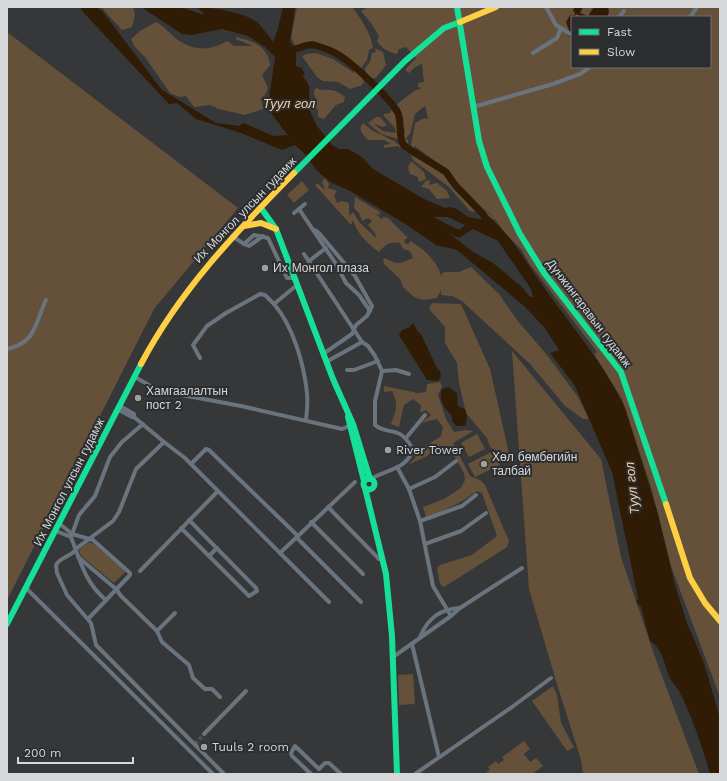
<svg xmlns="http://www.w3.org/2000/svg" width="727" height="781" font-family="'Work Sans',sans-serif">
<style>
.green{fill:#655139;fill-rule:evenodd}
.water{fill:#301c05;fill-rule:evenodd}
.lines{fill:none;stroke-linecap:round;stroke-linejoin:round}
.river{stroke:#301c05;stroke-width:7}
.street-tunnel{stroke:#4e4f50;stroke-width:4;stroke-dasharray:4 2;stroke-linecap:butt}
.street{stroke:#6a747e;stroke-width:4}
.fast{stroke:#16e098;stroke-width:6}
.slow{stroke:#ffcf43;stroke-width:6}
.poi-dot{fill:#9e9fa0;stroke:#2b2d2f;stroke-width:1.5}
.labels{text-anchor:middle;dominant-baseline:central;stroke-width:4;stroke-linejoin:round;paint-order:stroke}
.street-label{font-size:12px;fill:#d6d7d8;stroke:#2b2d2f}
.poi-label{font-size:12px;fill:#d6d7d8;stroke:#2b2d2f;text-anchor:start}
.water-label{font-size:13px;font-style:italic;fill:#fad09f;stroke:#2b2d2f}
</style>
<rect width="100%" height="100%" fill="#363738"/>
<g class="green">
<polygon points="101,7 133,7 135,14 132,27 122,30"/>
<path d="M297 7H352C361 19 371 33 373 48L369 50 367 60 361 68H359C340 52 322 36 296 47L291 38Z"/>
<path d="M368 7H720V697L671 566 651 487 622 399 594 354 597 352 529 263 521 249 505 233 491 214 481 206 494 218V220L481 210 457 184 449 172 415 146 413 148 411 145 415 123 424 118 428 119 425 106 415 114 410 134 406 138 409 142 407 143 403 139 405 131 396 105 414 91 422 88 418 87V83L424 82 422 64 415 67 409 73 405 70 416 58 406 47 399 49 397 54C390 53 381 48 377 41L379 36 371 23 361 11ZM572 17H710V67H572Z"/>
<path d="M156 22C165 27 170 34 178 40 194 51 211 51 227 41L234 46H253L236 39V37C253 41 268 46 270 65L262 75 268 88 265 95 261 98 263 109 245 115 219 109 210 105 194 107 186 96 179 97 170 93 145 57 134 46 131 39 140 31Z"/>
<polygon points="7,32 238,208 154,309 7,600"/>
<polygon points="375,48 383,52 386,65 376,78 370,78 366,74 365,68 370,62 372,53 376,52"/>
<polygon points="316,53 333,59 354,73 354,70 359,72 364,82 362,85 350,89 338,82 323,81 317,77 302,56 307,54"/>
<path d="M317 88 320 90C330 89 337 90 345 97L344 102 336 105 324 119 318 117V110L316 109 317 101 314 94V90Z"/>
<polygon points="391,110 396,115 398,139 381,134 368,123 376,117 380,117 387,125 383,127 375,124 375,125 383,131 396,133 395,128 384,116 384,114 390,113"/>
<path d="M363 123 373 131 394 141 406 150 407 153 398 146 385 148 383 145 391 144 384 140H368C363 135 357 130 363 123Z"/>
<polygon points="411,155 445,173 456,191 476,212 470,211 449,187 413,160"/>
<polygon points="411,161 424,172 426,179 420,182 418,180 418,177 410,174 408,167"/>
<path d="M325 178 329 184 328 188 335 190 337 192 334 195 337 203 342 201 349 203V216L353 212 359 222 376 238 375 233 368 225 372 221 368 218 362 221 359 213 354 208 355 197 380 212V215L376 214 381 219 384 217 388 218 408 238 404 240 406 244H409L410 241C422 247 440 264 441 277L442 273 447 272H459L471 267 499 294 517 320 547 355 578 397 589 419H583L565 406 530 364 462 301 452 296 441 295V290L437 298 423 300 414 297 403 287 400 279 384 264 383 260 385 258C399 266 400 263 413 258L410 251 403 249 400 243C391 241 385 244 379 252 367 243 358 235 353 220L351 225 315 185 317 183 325 190 322 182Z"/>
<polygon points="430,180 429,185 437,183 447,191 450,198 437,199 429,189 421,187 426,181"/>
<polygon points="302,181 309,190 294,203 287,195"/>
<polygon points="432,303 461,304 490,369 510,458 490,447 487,438 466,413 459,383 457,363 445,343 445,327 429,309"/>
<polygon points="512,351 601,459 621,557 656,660 699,774 583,774 581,760 556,681 529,589"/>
<path d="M440 382 442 386 438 395 446 419 454 432 466 430 473 431 453 443 470 476 480 480 485 485 509 541 507 547 444 587 440 584 437 568 440 565 472 555 497 536 482 493 477 491C462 503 444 511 426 517L423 507 444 499 461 488 465 480 464 473 454 455 448 447 438 446 427 456 408 465 415 458 418 448 426 446 441 436 443 427 437 419 421 423 431 415 426 410 420 413 421 405 413 399 404 405 399 427 391 424C396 411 399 404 392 391L384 392V386L418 393 426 392 427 384Z"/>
<polygon points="477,434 485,449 477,453 471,442 477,453 469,457 461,443"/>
<polygon points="493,451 500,465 475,477 468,464"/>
<polygon points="89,542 94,544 126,571 114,583 81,556 79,549"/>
<polygon points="413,674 415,704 399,705 398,675"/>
<polygon points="553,686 557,695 561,723 574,747 567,751 532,701"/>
<polygon points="524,741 530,749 524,754 530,762 536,758 543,766 532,774 484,774 490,770 488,767 496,761 498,764 504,760 502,757"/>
</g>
<g class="water">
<path d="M80 7H96L103 12 162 90 216 123 239 126 244 123 273 136 286 135 289 137 271 113 268 105 275 57 265 47 248 36 222 29 192 35 182 34 141 7H180L205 15 197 7C211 7 246 13 257 22 263 28 268 35 273 42L278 28 283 7H295L290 42 296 50V66L302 68 305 75 302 74 309 86 310 111 317 126 332 145 339 149H348L362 157 373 169 424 199 445 208 451 207 457 209 468 217 485 220V214C512 234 526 263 545 289 573 328 605 365 625 408L658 514 675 585 687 623 704 663 718 711 720 721V774H710C702 746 693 719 680 693 678 688 674 685 671 680 664 667 664 649 650 641L641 607 636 602 638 598 612 472 575 386 550 353 559 350 544 327 524 306 457 250 436 245 407 225 350 191 330 182 316 170 306 155 295 145 282 150 241 133 196 119 177 103 169 104 83 12ZM434 217H448L498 241 531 289 533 297H530L522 287 493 263 473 252 449 233 432 223Z"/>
<polygon points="575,7 583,7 580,13 588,16 594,7 608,7 609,12 607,17 582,17 576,14 575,17 572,17 572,38 567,35 569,30 566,22 570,15 574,15 575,13 573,10"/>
<polygon points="413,323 418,332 421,334 437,368 440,371 441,377 438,381 427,380 399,335 402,330 410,327"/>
<path d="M448 387 457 393 458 406 465 409C467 415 468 420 465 426H456L452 421V416C445 409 438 400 442 389Z"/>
</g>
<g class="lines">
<g class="river">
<path d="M288 50C297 51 306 43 314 45 321 47 331 50 337 54 352 62 388 97 397 111 403 121 397 135 404 146L446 172 455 185 483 214 489 224"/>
<polyline points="425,217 459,234 475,223 477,224"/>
</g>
<polyline class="street-tunnel" points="195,744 204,734"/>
<g class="street">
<polyline points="546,7 556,25 572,35"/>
<polyline points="619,17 624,11"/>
<polyline points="690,17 697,7"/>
<polyline points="533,53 557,38 561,28"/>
<polyline points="473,107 553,84 580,74 590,67"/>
<polyline points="299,209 336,264 346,283 359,295 370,311"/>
<polyline points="294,213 305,204"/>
<polyline points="315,230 319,233 355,276 372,306 367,316 356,325 352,334 323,354"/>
<polyline points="232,236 244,244 254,235 268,238 287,278 294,278"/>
<polyline points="244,244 249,246 263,236"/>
<path d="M304 254 362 342 368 346 375 356 382 371 375 401V425C388 436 399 424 412 448 412 467 384 471 370 479"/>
<polyline points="309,261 326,248"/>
<path d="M297 285 274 304C293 326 304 364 307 393 308 401 307 411 306 420"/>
<path d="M7 349C36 343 35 323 46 300"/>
<polyline points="200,358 193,345 207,326 226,313 260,294 265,295 274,304"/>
<polyline points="326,362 362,342"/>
<polyline points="347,370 354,370 378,361"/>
<polyline points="382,371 396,370 409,374"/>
<polyline points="135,377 154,388 166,392 241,406 342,429 349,426"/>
<polyline points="120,406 134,414 134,417 164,442"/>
<polyline points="119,410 132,417 134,417"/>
<polyline points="406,438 425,415"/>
<polyline points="191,464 206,449 209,450 298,536"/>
<polyline points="397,467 409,489 420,521 433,586 451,616"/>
<polyline points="409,489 435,477 456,461"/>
<polyline points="328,507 379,559"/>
<polyline points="420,521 462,506 476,495"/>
<polyline points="311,522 363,574"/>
<polyline points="60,524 72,534 93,540 130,573 130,575 89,618"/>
<polyline points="181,528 249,596 257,591 256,588 189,520"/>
<polyline points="56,531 71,537"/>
<polyline points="297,538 361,602"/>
<polyline points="425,544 461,531 486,513"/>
<polyline points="209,556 217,548"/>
<polyline points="78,557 116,589 121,596 157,631 162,642 189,665 193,678 205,689 212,689 220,697"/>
<polyline points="140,571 218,491"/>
<polyline points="26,588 213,774"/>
<path d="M106 600C85 583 80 560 71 537L79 515 95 496 110 457 122 442 143 424"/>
<polyline points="329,602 280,553 355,482"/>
<polyline points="157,631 175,613"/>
<path d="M420 637C428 618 440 609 460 608"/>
<polyline points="412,644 439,757"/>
<polyline points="393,657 451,616 460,608 522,568"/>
<polyline points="204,734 246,691"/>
<path d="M224 774 96 645 91 623 67 595 57 573 56 565C61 556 72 557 77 548L113 521 119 512 136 469 164 442 185 458 280 553"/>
<polyline points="311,774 292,756 291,753 295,746 319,769 325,763 329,763 341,774"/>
<polyline points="415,774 512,707 551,678"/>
</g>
<g class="fast">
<polyline points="457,7 479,141 487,167 520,234 544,273 621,372 666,504"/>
<polyline points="294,173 405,61 444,28 460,22"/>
<polyline points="261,208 276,229 333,379 353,424 370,479"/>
<polyline points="348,417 364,481"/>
<circle cx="369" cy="484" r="5.5"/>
<polyline points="365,488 386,574 392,636 397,774"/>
<polyline points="7,624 141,364"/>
</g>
<g class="slow">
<polyline points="460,22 496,7"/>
<polyline points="244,226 261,223 276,229"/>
<path d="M141 364C180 290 236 232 294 173"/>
<polyline points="666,504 690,578 705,603 720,621"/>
</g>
</g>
<g class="poi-dot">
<circle cx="265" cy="268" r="4"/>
<circle cx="138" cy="398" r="4"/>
<circle cx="388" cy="450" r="4"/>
<circle cx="484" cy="464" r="4"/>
<circle cx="204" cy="747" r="4"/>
</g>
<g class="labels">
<g class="street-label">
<text transform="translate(245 210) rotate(-46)">Их Монгол улсын гудамж</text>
<text transform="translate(589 313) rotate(53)">Дүнжингаравын гудамж</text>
<text transform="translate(69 482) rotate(-63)">Их Монгол улсын гудамж</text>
</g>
<g class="poi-label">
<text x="273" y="268">Их Монгол плаза</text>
<text x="146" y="391">Хамгаалалтын<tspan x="146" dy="14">пост 2</tspan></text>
<text x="396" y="450">River Tower</text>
<text x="492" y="457">Хөл бөмбөгийн<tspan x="492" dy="14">талбай</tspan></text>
<text x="212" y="747">Tuuls 2 room</text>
</g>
<g class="water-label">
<text x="289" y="103">Туул гол</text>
<text transform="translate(632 488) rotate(-96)">Туул гол</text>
</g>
</g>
<rect width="727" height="781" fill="none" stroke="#d6d7d8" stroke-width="16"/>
<rect x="571" y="16" width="140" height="52" fill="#2b2d2f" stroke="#6f7173"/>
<rect x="579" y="29" width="20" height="6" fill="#16e098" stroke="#6f7173"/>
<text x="607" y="36" font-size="12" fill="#d6d7d8">Fast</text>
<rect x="579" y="49" width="20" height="6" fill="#ffcf43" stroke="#6f7173"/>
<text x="607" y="56" font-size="12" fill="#d6d7d8">Slow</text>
<path d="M18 757v6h115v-6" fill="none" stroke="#d6d7d8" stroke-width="2"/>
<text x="24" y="757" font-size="12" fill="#d6d7d8" stroke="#2b2d2f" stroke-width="3" paint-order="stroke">200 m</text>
</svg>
